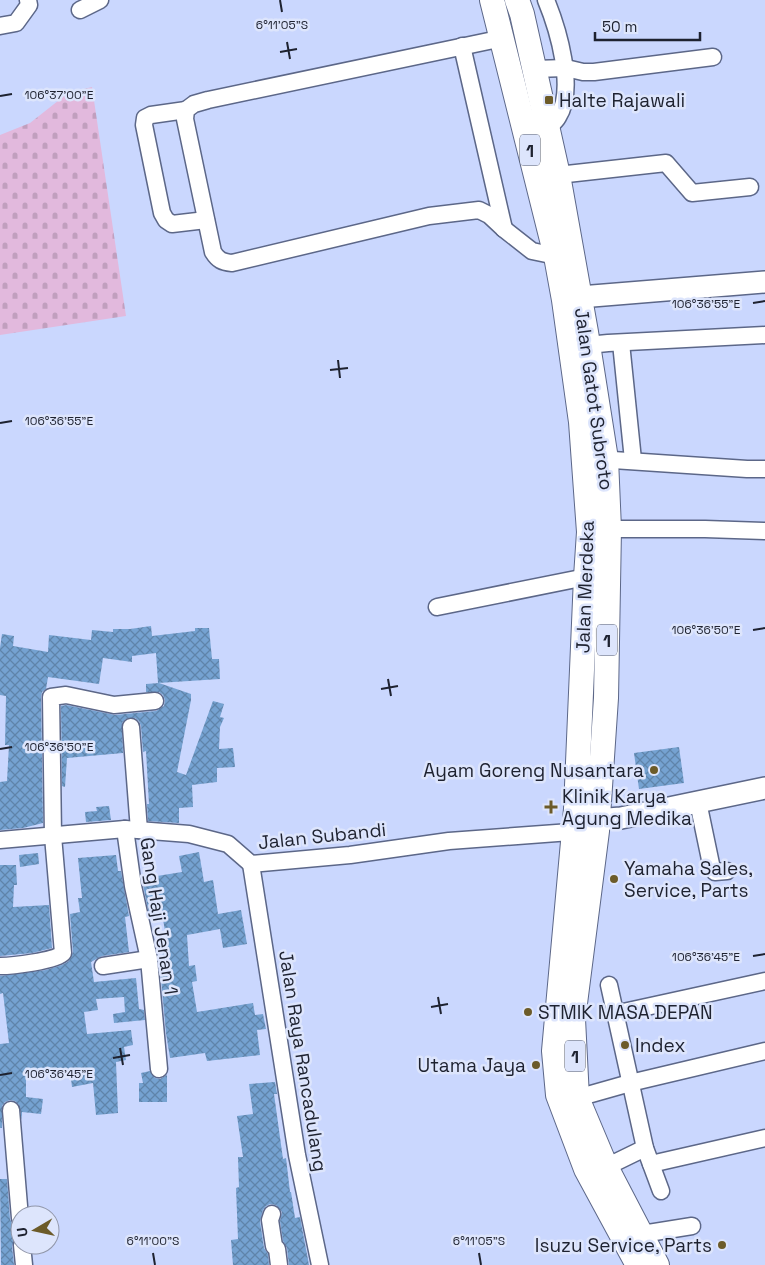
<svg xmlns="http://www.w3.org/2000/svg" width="765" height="1265" font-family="'Space Grotesk',sans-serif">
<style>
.cemetery{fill:url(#cemetery-stones)}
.building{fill:url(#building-cross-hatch)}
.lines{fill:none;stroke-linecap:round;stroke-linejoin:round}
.minor-casing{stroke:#5c6788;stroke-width:19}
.major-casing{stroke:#5c6788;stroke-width:24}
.highway-casing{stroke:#5c6788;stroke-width:26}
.minor{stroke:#fff;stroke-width:16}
.major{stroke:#fff;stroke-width:21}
.highway{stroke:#fff;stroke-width:24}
.ticks{fill:none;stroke:#1e2230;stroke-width:2}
.poi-dot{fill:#6c5b29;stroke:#dde5fc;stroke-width:2}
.labels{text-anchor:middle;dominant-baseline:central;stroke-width:5;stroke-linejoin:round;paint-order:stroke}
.shield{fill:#dde5fc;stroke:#575c6d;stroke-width:1}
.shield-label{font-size:18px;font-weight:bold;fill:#1e2230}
.poi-label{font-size:19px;fill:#1e2230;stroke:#dde5fc;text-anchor:start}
.street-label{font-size:19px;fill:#1e2230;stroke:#dde5fc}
.ticks-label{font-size:12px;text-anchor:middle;fill:#1e2230;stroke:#dde5fc;stroke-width:5;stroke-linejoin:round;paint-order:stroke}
</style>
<defs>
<pattern id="cemetery-stones" width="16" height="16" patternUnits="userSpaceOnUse" patternTransform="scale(1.25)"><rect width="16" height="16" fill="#e2b9dd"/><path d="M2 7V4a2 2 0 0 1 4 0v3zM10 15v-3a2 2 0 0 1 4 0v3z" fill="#c19fbe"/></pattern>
<pattern id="building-cross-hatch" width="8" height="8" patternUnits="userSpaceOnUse" patternTransform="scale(1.25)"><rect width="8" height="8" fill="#75a2d1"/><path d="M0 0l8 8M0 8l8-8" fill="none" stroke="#5f84aa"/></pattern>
</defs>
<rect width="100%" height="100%" fill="#cad7fe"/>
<polygon class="cemetery" points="92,87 126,316 0,335 0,135 30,123 68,93"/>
<g class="building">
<polygon points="151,626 152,636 195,631 195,628 209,628 212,659 219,659 220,679 158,683 156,653 132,656 132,662 103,658 99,684 48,677 46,689 42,692 41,697 43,823 23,828 0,830 0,782 7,781 9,745 5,745 6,696 0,695 0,648 2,634 14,636 13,646 48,652 49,635 91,640 92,630 113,632 113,629 130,629"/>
<polygon points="159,683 191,694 191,700 177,772 186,775 213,701 224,704 220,717 224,718 220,727 219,749 233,748 235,767 217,768 217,782 192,785 193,807 179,808 179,823 148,821 147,804 149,804 146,751 143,752 141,726 139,721 135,718 126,719 122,723 123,753 67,758 65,787 62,786 61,706 66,705 115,715 156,711 164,706 165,700 163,695 159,692 146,692 146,684"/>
<polygon points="679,747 684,783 639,789 634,753"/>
<polygon points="109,806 111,820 86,822 85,812 97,811 96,807"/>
<polygon points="199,852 204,882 213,880 218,914 241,910 247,944 223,948 220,929 187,935 189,966 195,965 197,981 192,982 197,1012 253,1003 255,1015 263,1014 266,1029 257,1030 260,1055 207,1061 205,1053 170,1058 166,1033 160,968 163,968 162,943 167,943 162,913 149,914 143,885 158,883 157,876 182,872 179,856"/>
<polygon points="38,853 39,864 20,867 19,855"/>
<polygon points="116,855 118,871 121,871 129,916 125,917 129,952 102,956 91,962 94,982 136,978 139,1009 144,1010 145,1020 114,1023 113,1014 125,1012 124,997 96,999 98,1010 84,1012 87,1034 131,1030 133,1045 124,1047 126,1060 116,1062 118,1113 96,1115 93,1083 72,1087 70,1071 51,1074 50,1067 26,1071 26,1097 43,1099 41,1114 22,1112 22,1120 19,1105 15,1101 10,1100 5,1102 2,1106 2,1128 0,1128 0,1044 9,1043 3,993 0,994 0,976 46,970 62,965 69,961 73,952 70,914 80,912 78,898 82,898 78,858"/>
<polygon points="0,865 16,865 17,885 14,885 13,907 49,905 52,948 32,953 0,956"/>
<polygon points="150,1071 155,1078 160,1079 167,1075 167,1102 139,1102 139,1083 143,1083 141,1073"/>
<polygon points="275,1082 277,1094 274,1094 283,1159 286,1158 290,1192 291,1192 295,1218 300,1217 309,1265 289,1265 287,1248 283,1241 280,1221 282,1212 276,1205 270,1204 266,1206 263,1210 260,1221 264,1248 268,1254 269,1265 233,1265 231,1240 238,1239 236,1188 239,1187 238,1157 243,1157 237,1116 253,1114 249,1084"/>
<polygon points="0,1179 7,1179 10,1219 12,1224 16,1227 16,1237 12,1246 14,1265 1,1265"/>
</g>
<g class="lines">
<defs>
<g id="minor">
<path d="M546 0C558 29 576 89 558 117 556 121 551 125 548 128"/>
<polyline points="80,10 100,0"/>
<polyline points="0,26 16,23 29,5 28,0"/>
<path d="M503 38 208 100 194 104 186 110 185 119 213 252C218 260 222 262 232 263L429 216 479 210 489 215 504 229 532 251 556 256"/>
<polyline points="462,46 504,229"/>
<polyline points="534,69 566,68 583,72 594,72 713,57"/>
<polyline points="186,110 151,115 145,118 144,125 162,213 166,220 172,224 206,220"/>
<polyline points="558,175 666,163 692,193 750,187"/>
<polyline points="621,343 633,460"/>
<polyline points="588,345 608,343 765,335"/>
<polyline points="598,459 747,469 765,469"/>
<polyline points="609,529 705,529 765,531"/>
<polyline points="437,607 586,577"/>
<polyline points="131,727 139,830"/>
<polyline points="698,802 712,869 715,872 727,871"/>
<polyline points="125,829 133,886 149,959 159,1069"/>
<polyline points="0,840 125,829 189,834 228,844 251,864 350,855 449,841 584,831"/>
<polyline points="251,864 297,1155 320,1265"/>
<path d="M0 966C12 966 56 961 63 953L53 836 51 697 66 695 114 705 155 701"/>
<polyline points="103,966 149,959"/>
<polyline points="609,985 645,1148 661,1191"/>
<polyline points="614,1014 765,981"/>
<polyline points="577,1098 630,1083 765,1051"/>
<polyline points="11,1110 20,1218"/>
<polyline points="651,1164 765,1138"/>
<polyline points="606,1167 645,1148"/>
<polyline points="272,1214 270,1220 274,1246 277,1249 279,1265"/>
<polyline points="642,1234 692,1226"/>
<polyline points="22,1245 24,1265"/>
</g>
<g id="major">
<polyline points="564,300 580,297 765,282"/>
<polyline points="581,821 621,818 765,788"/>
</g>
<g id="highway">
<polyline points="492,0 556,256 564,300 581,422 589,532 586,577 576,809 554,1051 558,1095 586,1169 638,1265"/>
<polyline points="517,0 522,14 558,175 586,332 606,459 609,529 606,698 597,831 573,1019 577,1098 606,1167 657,1265"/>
</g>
</defs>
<use href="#minor" class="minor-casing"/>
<use href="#major" class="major-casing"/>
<use href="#highway" class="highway-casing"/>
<use href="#minor" class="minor"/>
<use href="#major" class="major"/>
<use href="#highway" class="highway"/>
</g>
<path class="ticks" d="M280 0 282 12M287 42 290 59M280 52 297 49M0 96 12 94M753 303 765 301M338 360 340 378M330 370 348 368M0 423 12 421M753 630 765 628M388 679 391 696M381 689 398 686M0 749 12 747M753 956 765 954M438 997 441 1014M431 1007 448 1004M120 1048 123 1065M113 1058 130 1055M0 1075 12 1073M153 1253 155 1265M479 1253 481 1265"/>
<g class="poi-dot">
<rect x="544" y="95" width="10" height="10" rx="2.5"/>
<circle cx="654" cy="770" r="5"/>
<path d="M548.5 799.5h5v5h5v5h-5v5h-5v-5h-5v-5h5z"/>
<circle cx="614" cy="879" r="5"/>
<circle cx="528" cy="1012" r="5"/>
<circle cx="625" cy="1045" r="5"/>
<circle cx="536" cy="1065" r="5"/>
<circle cx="722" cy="1245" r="5"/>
</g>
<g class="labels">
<g class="shield">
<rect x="520" y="134.5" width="20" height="31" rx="4"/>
<rect x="597" y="624.5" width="20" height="31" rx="4"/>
<rect x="565" y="1040.5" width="20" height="31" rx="4"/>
</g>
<g class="shield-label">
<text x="530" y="150">1</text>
<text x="607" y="640">1</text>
<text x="575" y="1056">1</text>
</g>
<g class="poi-label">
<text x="559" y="100">Halte Rajawali</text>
<text x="644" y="770" text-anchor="end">Ayam Goreng Nusantara</text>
<text x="562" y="796">Klinik Karya<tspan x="562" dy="22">Agung Medika</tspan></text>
<text x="624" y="868">Yamaha Sales,<tspan x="624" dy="22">Service, Parts</tspan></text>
<text x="538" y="1012">STMIK MASA DEPAN</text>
<text x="635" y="1045">Index</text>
<text x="526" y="1065" text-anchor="end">Utama Jaya</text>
<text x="712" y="1245" text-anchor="end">Isuzu Service, Parts</text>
</g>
<g class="street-label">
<text transform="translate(594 399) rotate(82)">Jalan Gatot Subroto</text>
<text transform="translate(585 587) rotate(-88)">Jalan Merdeka</text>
<text transform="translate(322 836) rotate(-6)">Jalan Subandi</text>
<text transform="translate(159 916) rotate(81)">Gang Haji Jenan 1</text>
<text transform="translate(303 1061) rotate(81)">Jalan Raya Rancadulang</text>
</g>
</g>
<g class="ticks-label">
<text x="282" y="29">6°11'05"S</text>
<text x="59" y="99">106°37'00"E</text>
<text x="706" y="308">106°36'55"E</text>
<text x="59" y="425">106°36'55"E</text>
<text x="706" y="634">106°36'50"E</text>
<text x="59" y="751">106°36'50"E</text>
<text x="706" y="961">106°36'45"E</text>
<text x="59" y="1078">106°36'45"E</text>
<text x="153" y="1245">6°11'00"S</text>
<text x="479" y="1245">6°11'05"S</text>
</g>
<g transform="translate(35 1230) rotate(261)"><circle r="24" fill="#dde5fc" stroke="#9197aa"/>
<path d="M0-4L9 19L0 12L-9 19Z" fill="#6c5b29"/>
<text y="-8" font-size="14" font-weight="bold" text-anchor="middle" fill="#1e2230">U</text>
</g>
<path d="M595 32v8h105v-8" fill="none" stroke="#1e2230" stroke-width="2.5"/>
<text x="602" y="32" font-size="15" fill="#1e2230" stroke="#dde5fc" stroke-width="4" paint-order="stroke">50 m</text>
</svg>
